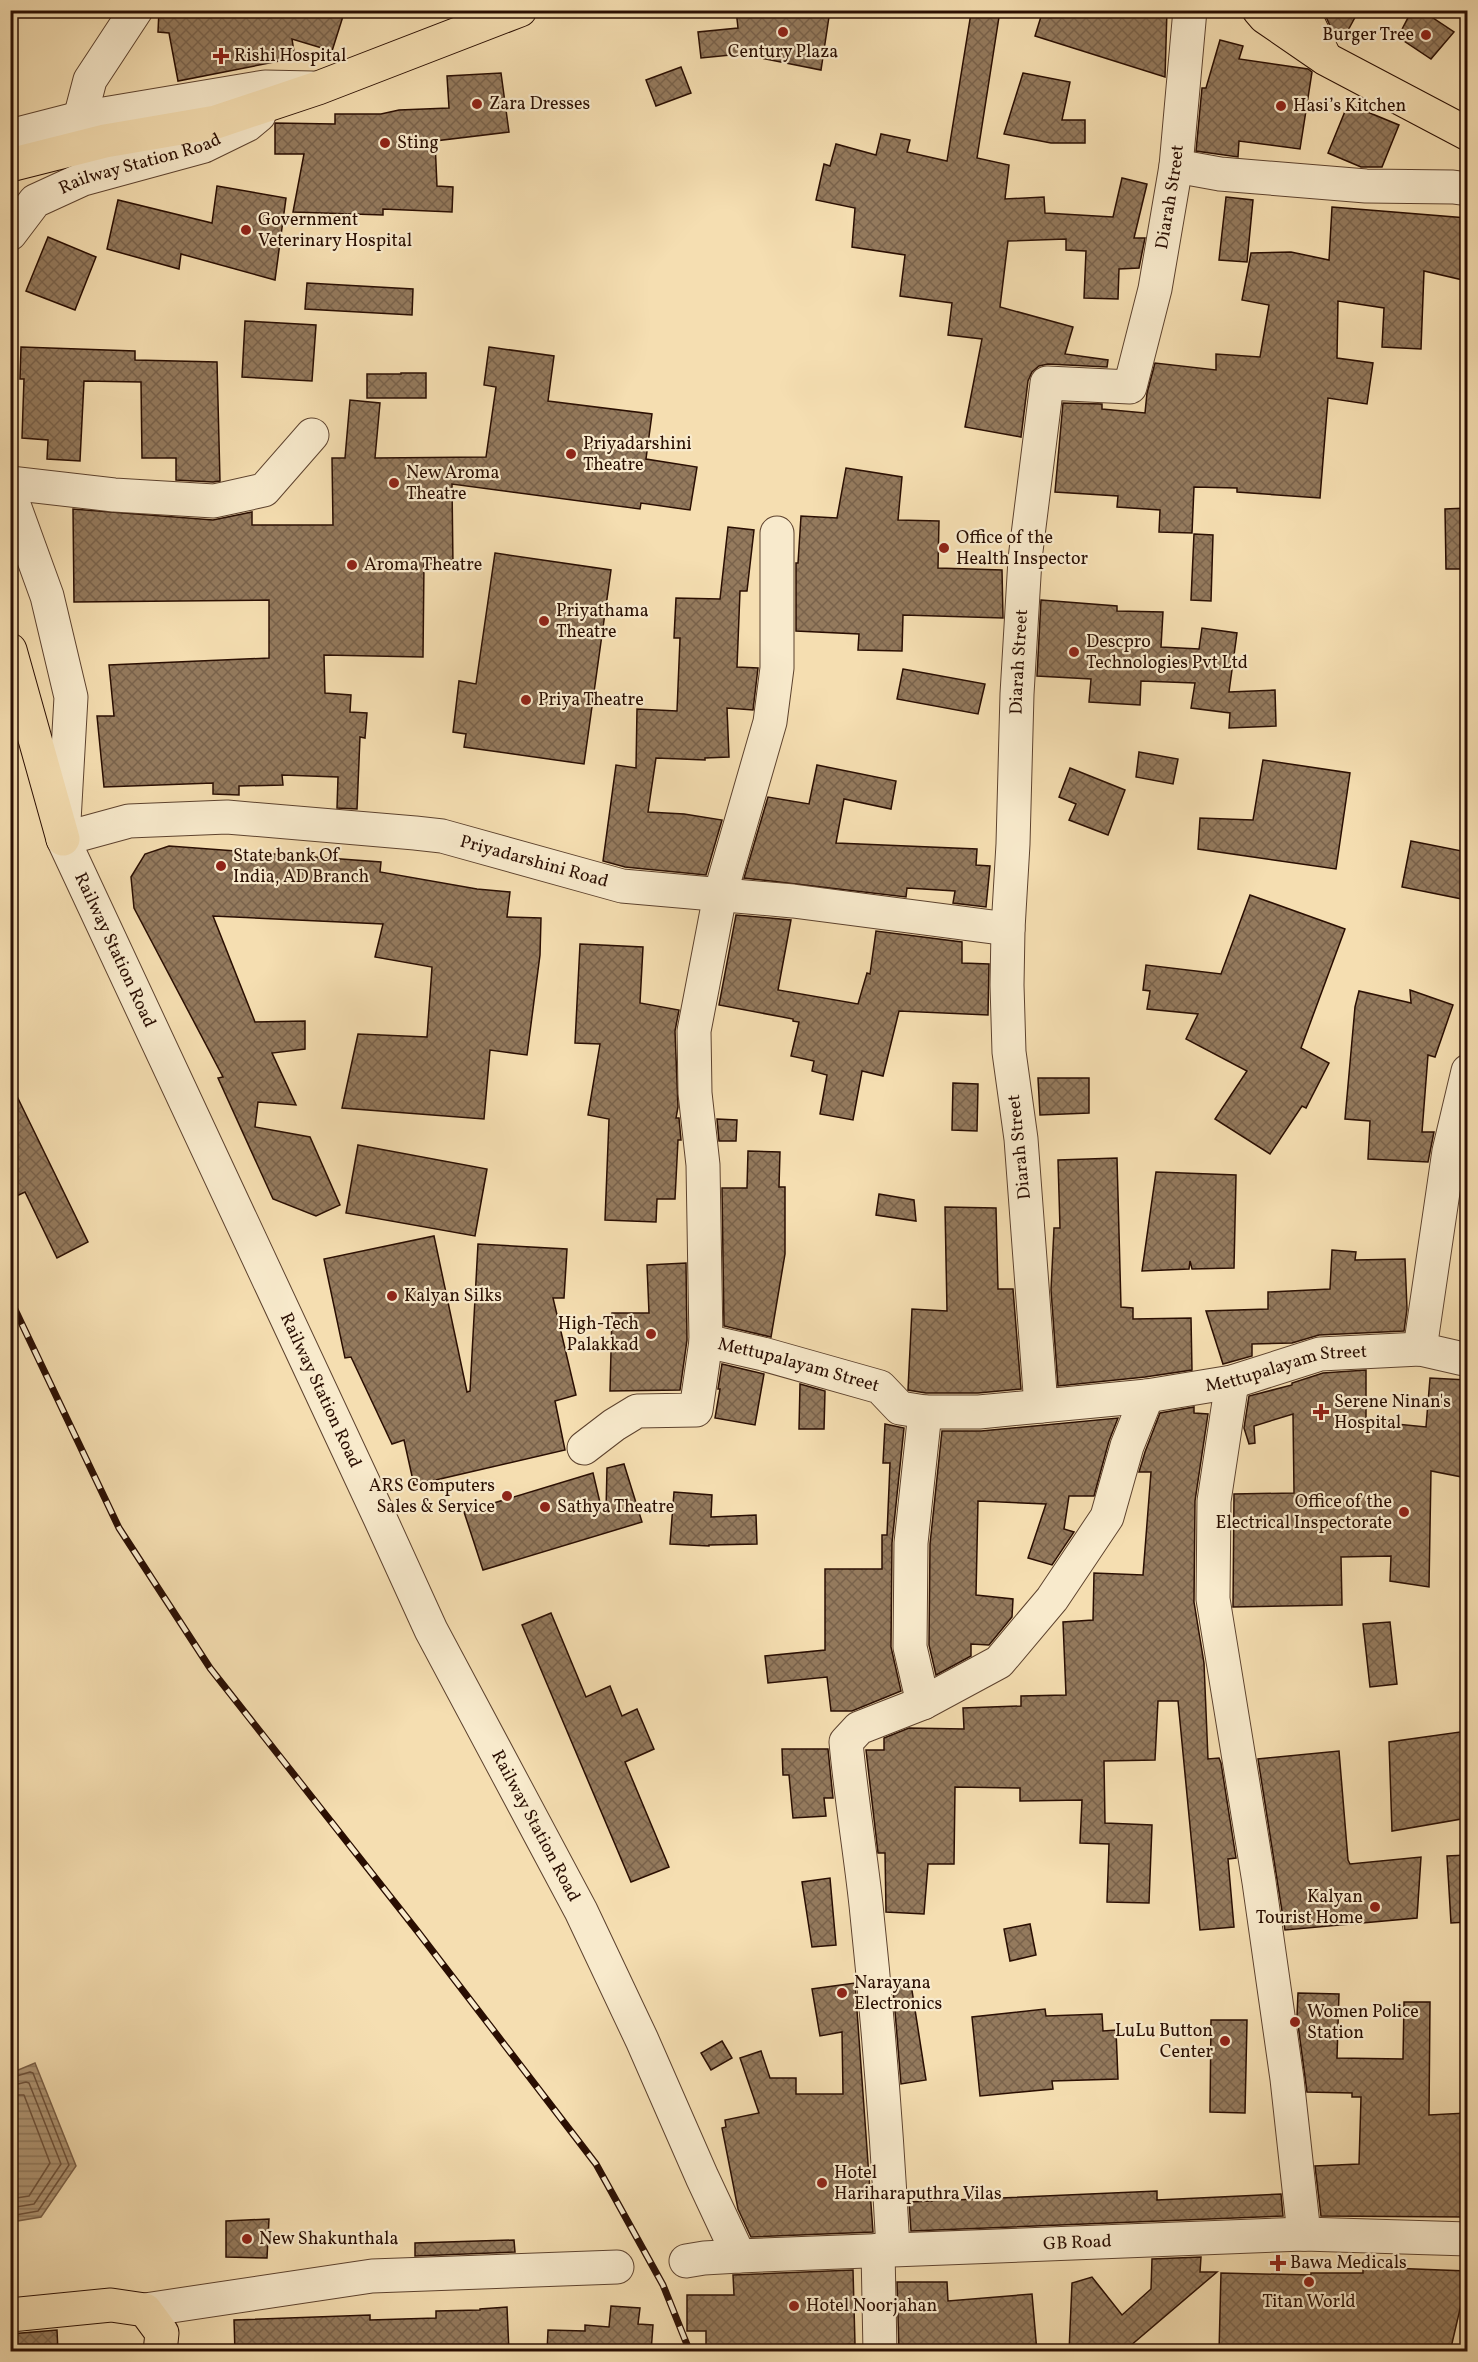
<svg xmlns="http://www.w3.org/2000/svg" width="1478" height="2362" font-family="Vollkorn,serif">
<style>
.water{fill:url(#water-rules);stroke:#7a6048;stroke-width:1.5}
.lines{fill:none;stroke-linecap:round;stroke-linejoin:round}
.shore{stroke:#6d523c;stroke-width:1.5}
.building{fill:url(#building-cross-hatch);stroke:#2a0e02;stroke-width:1.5}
.minor-casing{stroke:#5d422e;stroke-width:35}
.major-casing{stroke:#2a0e02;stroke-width:35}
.minor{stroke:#f8eacc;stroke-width:33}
.major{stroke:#f5deb1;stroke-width:33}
.rail-casing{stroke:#2a0e02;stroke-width:7}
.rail{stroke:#f8eacc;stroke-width:4.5;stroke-dasharray:14;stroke-linecap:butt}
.poi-dot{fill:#8f2418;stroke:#f8eacc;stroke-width:2}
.labels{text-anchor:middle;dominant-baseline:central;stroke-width:4.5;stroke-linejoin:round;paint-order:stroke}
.poi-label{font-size:18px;fill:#2a0e02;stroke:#f8eacc;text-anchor:start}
.street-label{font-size:18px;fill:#2a0e02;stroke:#f8eacc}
</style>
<defs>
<pattern id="water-rules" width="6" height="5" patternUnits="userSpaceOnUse" patternTransform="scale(1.5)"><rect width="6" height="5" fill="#b09776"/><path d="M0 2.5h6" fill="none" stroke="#8f7a5f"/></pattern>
<pattern id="building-cross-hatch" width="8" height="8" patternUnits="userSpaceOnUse" patternTransform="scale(1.5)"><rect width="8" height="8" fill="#947a5d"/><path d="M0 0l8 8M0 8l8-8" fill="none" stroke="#79624b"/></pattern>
</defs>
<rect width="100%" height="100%" fill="#f5deb1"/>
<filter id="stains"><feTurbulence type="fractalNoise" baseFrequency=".00333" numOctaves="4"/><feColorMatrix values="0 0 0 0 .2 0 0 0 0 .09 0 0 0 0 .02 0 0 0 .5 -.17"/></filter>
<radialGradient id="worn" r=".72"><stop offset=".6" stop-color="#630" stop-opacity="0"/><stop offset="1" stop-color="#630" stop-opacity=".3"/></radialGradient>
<polygon class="water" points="35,2063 76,2166 41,2217 11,2222 11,2073"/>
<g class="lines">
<g class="shore">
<polyline points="10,2078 30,2072 33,2073 69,2165 38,2211 10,2216"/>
<polyline points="10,2086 26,2082 29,2083 61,2164 34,2204 10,2208"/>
<polyline points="10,2095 24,2095 50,2163 29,2196 10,2199"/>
</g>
</g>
<g class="building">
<polygon points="159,10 345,10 332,51 292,39 295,58 178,81 169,33 158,32"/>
<polygon points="736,10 830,10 821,70 741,54 701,58 698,32 738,28"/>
<polygon points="1043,10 1167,10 1165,77 1035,36"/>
<polygon points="1330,10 1359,10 1346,34 1333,32 1326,17"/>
<polygon points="1412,10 1421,10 1454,32 1431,59 1398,37"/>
<polygon points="971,13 999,17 977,158 1009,165 1005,199 1044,197 1045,213 1113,217 1122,178 1147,184 1134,238 1145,238 1139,268 1119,269 1118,299 1084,298 1086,251 1066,250 1066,239 1008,241 1000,307 1073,327 1065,354 1108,360 1107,367 1048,364 1039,366 1032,372 1028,381 1021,437 965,427 982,339 948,335 952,303 900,296 905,255 852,247 855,208 816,200 824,164 830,166 836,144 876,155 881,134 910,140 907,152 947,161"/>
<polygon points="1220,40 1243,46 1239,59 1308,69 1312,72 1300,149 1239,141 1238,157 1196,151 1202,88 1206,88"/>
<polygon points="681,67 691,93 656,106 646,80"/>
<polygon points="501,73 509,132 435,141 437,186 453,187 452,212 383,209 383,215 293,212 304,154 275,154 275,123 335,124 335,114 381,114 399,110 449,108 447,76"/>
<polygon points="1023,73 1070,82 1062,120 1085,120 1085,143 1051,143 1004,134"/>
<polygon points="1348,104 1399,125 1382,167 1361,167 1328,153"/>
<polygon points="217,186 286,198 275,280 181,254 179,269 107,249 118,200 212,223"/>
<polygon points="1226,197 1253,200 1247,262 1219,260"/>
<polygon points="1332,207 1467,218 1467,260 1463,280 1424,271 1421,349 1382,347 1384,308 1338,301 1337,358 1373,363 1367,404 1328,398 1320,498 1237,492 1237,488 1194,487 1192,533 1159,532 1160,510 1117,507 1118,496 1055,492 1063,403 1102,404 1102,409 1145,413 1147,393 1155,363 1216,370 1216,354 1260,357 1269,305 1242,300 1251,253 1291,252 1329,260"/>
<polygon points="48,237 96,257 75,310 26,291"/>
<polygon points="307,283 413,289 412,315 305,309"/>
<polygon points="245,321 316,325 312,381 242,377"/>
<polygon points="21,347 135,351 135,360 217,362 220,481 213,482 176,480 176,458 142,458 141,382 84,381 80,461 47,459 48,440 22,438 24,379 20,379"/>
<polygon points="489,347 554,356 548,401 652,414 646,459 697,467 690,510 641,503 640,509 452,484 453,566 424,563 423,657 324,655 325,693 351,695 350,712 367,713 365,738 360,737 357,809 337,808 338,777 282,775 283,785 239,786 239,795 213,794 213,783 104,787 97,716 114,716 109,665 269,658 269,600 74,602 73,509 213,520 252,512 252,525 333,525 332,458 345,458 350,400 380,403 375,458 486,457 496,387 484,385"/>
<polygon points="401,373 426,373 426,398 367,398 367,374 401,374"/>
<polygon points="846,468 902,477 898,520 939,521 938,568 1002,570 1003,618 903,615 902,651 858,650 859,634 796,631 796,563 798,563 801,516 837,518"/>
<polygon points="1467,508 1467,569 1446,569 1445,509"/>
<polygon points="728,527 754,530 747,591 740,591 737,667 758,668 753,710 727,708 729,757 705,758 705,760 656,758 648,812 684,814 722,820 706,875 625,867 603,861 616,765 636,768 637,709 677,711 680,638 674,638 676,598 720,599"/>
<polygon points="1194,534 1213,535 1211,601 1191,600"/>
<polygon points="495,553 611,570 584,764 464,747 466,734 453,732 459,681 476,684"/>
<polygon points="1041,600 1117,606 1117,611 1163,612 1161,647 1199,649 1202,628 1237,633 1229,692 1275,690 1276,726 1229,728 1230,713 1191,708 1195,683 1141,681 1140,705 1089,702 1091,679 1037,676"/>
<polygon points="903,669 985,684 978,714 897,699"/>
<polygon points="1139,752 1178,759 1173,784 1136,777"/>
<polygon points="1263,760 1350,773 1336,869 1198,849 1200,818 1253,820"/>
<polygon points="817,765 896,781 891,809 844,799 836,843 977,849 976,865 990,866 986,907 953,903 955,891 907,888 906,897 744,878 768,797 809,804"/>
<polygon points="1070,768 1125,790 1108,835 1069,820 1076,804 1059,797"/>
<polygon points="1411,841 1467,852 1467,900 1402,887"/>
<polygon points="169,846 381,862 380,872 477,889 510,892 507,917 541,918 540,955 527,1055 490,1050 484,1119 342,1108 358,1034 427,1037 432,967 375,957 383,924 213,916 255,1022 305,1021 305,1049 272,1053 296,1105 258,1102 255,1127 310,1137 340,1205 316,1216 273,1199 218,1078 223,1077 134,908 131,877 145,854"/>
<polygon points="1250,895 1345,929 1301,1048 1329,1063 1306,1108 1302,1106 1270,1154 1215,1119 1247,1071 1186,1039 1198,1014 1147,1009 1150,991 1143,990 1146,965 1221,974"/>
<polygon points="736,915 791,920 778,990 858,1004 867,973 870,974 876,931 962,942 962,963 989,964 988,1015 899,1011 883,1076 862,1071 853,1120 820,1114 827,1075 812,1071 814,1061 791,1056 799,1022 793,1021 793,1019 719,1005"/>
<polygon points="580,944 643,947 640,1003 679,1010 675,1031 678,1107 676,1118 679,1118 681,1140 678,1140 675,1199 657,1199 656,1222 605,1220 609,1119 588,1115 600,1044 575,1043"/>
<polygon points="1410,990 1453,1005 1435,1057 1428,1055 1422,1132 1434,1132 1428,1162 1368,1159 1370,1121 1345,1119 1355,1007 1359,991 1411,1003"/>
<polygon points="1038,1078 1089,1078 1089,1113 1040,1115"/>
<polygon points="10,1082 88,1242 57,1258 25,1192 10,1199"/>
<polygon points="953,1083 978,1084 977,1131 952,1130"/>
<polygon points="717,1119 737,1120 736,1141 719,1141"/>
<polygon points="358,1145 487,1169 475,1236 346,1213"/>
<polygon points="748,1151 780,1152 779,1187 785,1187 785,1254 771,1337 724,1326 722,1188 747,1188"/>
<polygon points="1117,1158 1121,1307 1133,1308 1133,1319 1191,1318 1192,1370 1145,1377 1058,1386 1051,1290 1054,1228 1060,1228 1058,1160"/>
<polygon points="1156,1172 1236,1175 1234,1268 1192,1269 1190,1261 1189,1269 1142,1271"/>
<polygon points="879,1194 914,1200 916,1221 876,1215"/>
<polygon points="945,1207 996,1208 998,1289 1013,1289 1021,1389 978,1393 926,1393 908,1390 912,1309 947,1311"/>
<polygon points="434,1236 467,1392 470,1391 478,1244 567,1249 564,1298 553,1298 576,1395 555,1401 565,1450 414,1485 404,1440 392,1444 351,1357 345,1358 324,1259"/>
<polygon points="1332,1250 1356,1252 1355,1260 1405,1259 1407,1309 1404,1331 1319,1335 1292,1343 1252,1344 1252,1356 1223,1364 1206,1311 1268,1309 1268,1292 1330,1289"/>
<polygon points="686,1263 687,1340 680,1390 610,1391 612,1313 649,1313 647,1265"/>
<polygon points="722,1364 764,1374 755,1425 715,1418 720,1389 718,1389"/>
<polygon points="1366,1370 1366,1421 1426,1427 1430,1378 1467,1380 1467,1478 1431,1471 1429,1587 1390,1581 1391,1556 1341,1557 1342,1605 1233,1607 1234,1494 1294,1493 1293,1414 1254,1426 1255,1443 1249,1444 1244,1428 1249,1396 1292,1385 1292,1383 1323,1373"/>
<polygon points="800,1384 825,1391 824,1429 799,1429"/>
<polygon points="1194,1407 1194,1413 1208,1414 1195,1501 1194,1602 1204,1663 1208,1759 1219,1758 1221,1763 1236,1858 1228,1859 1234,1927 1200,1930 1178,1701 1158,1701 1155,1760 1104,1761 1105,1823 1152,1825 1149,1903 1107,1902 1109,1844 1080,1843 1082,1800 1020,1801 1020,1788 955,1787 954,1864 928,1864 924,1914 886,1912 885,1853 878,1853 866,1750 884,1750 884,1738 909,1728 964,1729 963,1708 1021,1706 1021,1696 1066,1695 1063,1622 1093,1620 1094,1573 1143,1575 1151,1472 1139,1472 1145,1452 1160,1413"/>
<polygon points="1118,1418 1109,1441 1094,1496 1069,1496 1064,1529 1074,1532 1052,1565 1028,1558 1046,1504 978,1501 976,1595 1013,1599 1012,1617 989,1645 971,1644 971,1656 936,1675 929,1645 930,1544 942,1431 981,1431"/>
<polygon points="885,1424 904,1428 892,1543 891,1647 901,1691 852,1711 831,1711 827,1677 768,1683 765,1656 825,1650 825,1569 882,1569 882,1535 887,1535 890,1463 883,1463"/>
<polygon points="624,1464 642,1522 483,1570 464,1512 593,1473 602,1511 606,1511 607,1468"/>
<polygon points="674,1492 712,1495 711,1517 756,1515 757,1544 709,1545 709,1546 670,1544"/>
<polygon points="551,1613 586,1697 610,1686 622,1716 637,1709 654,1749 625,1762 669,1867 631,1882 522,1625"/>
<polygon points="1390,1622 1397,1684 1370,1687 1363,1624"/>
<polygon points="1467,1731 1467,1818 1392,1831 1389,1742"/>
<polygon points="782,1749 828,1749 833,1798 824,1798 826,1816 793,1818 789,1775 783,1775"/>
<polygon points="1339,1751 1348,1860 1350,1864 1421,1857 1417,1918 1285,1930 1258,1759"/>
<polygon points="1467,1855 1467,1922 1451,1923 1447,1856"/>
<polygon points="830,1878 836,1945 812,1947 802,1882"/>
<polygon points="1030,1924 1036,1955 1010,1961 1004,1929"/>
<polygon points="855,1983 873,2232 751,2237 738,2209 722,2128 726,2127 725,2120 759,2113 740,2058 761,2051 770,2078 796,2078 796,2094 843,2094 842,2032 820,2036 812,1989"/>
<polygon points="911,1984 926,2080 901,2084 893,1987"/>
<polygon points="1298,1993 1339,1994 1337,2058 1403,2059 1404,2002 1430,2002 1429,2115 1467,2113 1467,2217 1321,2216 1315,2166 1359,2164 1361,2097 1352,2097 1352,2093 1307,2092 1297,2017"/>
<polygon points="1045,2009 1046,2016 1102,2014 1103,2031 1116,2030 1118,2079 1052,2081 1053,2089 980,2096 972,2017"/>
<polygon points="1211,2020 1247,2020 1245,2113 1210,2112"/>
<polygon points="722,2041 732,2058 711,2070 701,2053"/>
<polygon points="1157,2191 1157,2200 1281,2194 1283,2216 911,2231 909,2202"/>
<polygon points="269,2219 267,2258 226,2257 226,2221"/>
<polygon points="514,2240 515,2252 415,2256 415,2243"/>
<polygon points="1201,2257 1200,2272 1217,2272 1123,2352 1069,2352 1072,2283 1092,2277 1122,2315 1151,2289 1152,2259"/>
<polygon points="1363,2267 1467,2271 1467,2279 1450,2352 1219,2352 1221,2273 1311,2275 1311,2273 1363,2273"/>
<polygon points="853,2270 855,2344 748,2352 706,2351 706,2331 687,2331 687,2295 734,2295 733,2275"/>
<polygon points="897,2282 947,2282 948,2301 1032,2294 1037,2352 899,2351"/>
<polygon points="611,2306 640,2308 638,2324 653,2325 651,2352 547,2352 548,2330 585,2331 585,2325 609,2327"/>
<polygon points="507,2307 509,2352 235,2352 234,2320 370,2315 370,2320 436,2318 436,2311 480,2310 480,2309"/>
<polygon points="57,2330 58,2352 10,2352 10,2334"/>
</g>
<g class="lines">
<defs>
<g id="minor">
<polyline points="80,118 90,80 136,10"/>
<polyline points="10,136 80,118 265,87 313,88"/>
<polyline points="1176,166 1220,174 1366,186 1453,187 1468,189"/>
<path id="s1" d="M10 234 35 201 83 179 204 146 247 125 259 115"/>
<polyline points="10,483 114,495 214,501 264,490 312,435"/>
<path id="s2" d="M10 494 47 596 71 697 63 839 380 1518 431 1630 581 1911 642 2040 702 2177 739 2256"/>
<path id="s3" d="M777 533V668L770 722 720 895 694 1031 695 1093 703 1165 706 1341 763 1354 880 1387 900 1408 925 1412H979L1147 1396 1232 1382 1320 1354 1420 1349 1468 1360"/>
<path id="s4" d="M63 839 129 821 227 817 415 833 442 836 622 886 793 901 1008 929"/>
<polyline points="1420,1349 1449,1151 1468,1071"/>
<polyline points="1232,1382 1214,1501 1213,1599 1259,1882 1287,2079 1304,2234"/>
<path id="s5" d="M1041 1406 1021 1139 1009 1052 1007 985 1008 929 1013 844 1017 694 1025 559 1047 383 1130 387 1155 289 1176 166 1190 10"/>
<polyline points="584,1448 614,1425 637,1411 696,1410 706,1341"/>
<polyline points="923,1703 910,1647 911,1543 925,1412"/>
<path d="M893 2249C887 2134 878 2019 866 1905 860 1850 851 1797 846 1742L859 1728 923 1703 999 1662 1052 1599 1107 1517 1127 1446 1147 1396"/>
<polyline points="878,2250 880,2352"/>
<path id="s6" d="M686 2261 704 2258 739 2256 1304 2234 1468 2239"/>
<polyline points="145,2310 372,2276 617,2267"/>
</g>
<g id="major">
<polyline points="1259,10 1265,17 1326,59 1468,134"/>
<polyline points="1302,10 1325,58"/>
<polyline points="10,165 105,141 216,122 318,88 520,10"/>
<polyline points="10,650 63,839"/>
<polyline points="10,2315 111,2305 145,2310 162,2333 160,2352"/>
</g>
</defs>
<use href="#minor" class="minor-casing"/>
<use href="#major" class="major-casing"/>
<use href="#minor" class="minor"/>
<use href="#major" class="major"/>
<defs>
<polyline id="rail" points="10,1299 119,1528 210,1668 418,1932 596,2164 663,2285 690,2352"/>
</defs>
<use href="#rail" class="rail-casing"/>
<use href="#rail" class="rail"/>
</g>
<g class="poi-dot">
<circle cx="783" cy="32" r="6"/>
<circle cx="1426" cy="35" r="6"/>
<path d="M218 47h6v6h6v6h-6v6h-6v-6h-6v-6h6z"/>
<circle cx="477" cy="104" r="6"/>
<circle cx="1281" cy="106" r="6"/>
<circle cx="385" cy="143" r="6"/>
<circle cx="246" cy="230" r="6"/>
<circle cx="571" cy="454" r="6"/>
<circle cx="394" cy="483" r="6"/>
<circle cx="944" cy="548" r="6"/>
<circle cx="352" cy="565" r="6"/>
<circle cx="544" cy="621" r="6"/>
<circle cx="1074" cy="652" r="6"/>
<circle cx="526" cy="700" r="6"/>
<circle cx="221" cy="866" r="6"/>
<circle cx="392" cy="1296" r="6"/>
<circle cx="651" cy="1334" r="6"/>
<path d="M1318 1403h6v6h6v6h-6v6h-6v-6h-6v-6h6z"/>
<circle cx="507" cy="1496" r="6"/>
<circle cx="545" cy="1507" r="6"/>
<circle cx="1404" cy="1512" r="6"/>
<circle cx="1375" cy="1907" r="6"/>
<circle cx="842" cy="1993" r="6"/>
<circle cx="1295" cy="2022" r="6"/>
<circle cx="1225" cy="2041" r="6"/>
<circle cx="822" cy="2183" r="6"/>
<circle cx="247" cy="2239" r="6"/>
<path d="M1275 2254h6v6h6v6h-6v6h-6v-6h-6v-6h6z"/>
<circle cx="1309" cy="2282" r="6"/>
<circle cx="794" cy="2306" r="6"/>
</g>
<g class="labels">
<g class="poi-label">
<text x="1414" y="35" text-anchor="end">Burger Tree</text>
<text x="783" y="52" text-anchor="middle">Century Plaza</text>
<text x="234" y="56">Rishi Hospital</text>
<text x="489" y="104">Zara Dresses</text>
<text x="1293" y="106">Hasi’s Kitchen</text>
<text x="397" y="143">Sting</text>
<text x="258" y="220">Government<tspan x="258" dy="21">Veterinary Hospital</tspan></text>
<text x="583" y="444">Priyadarshini<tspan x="583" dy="21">Theatre</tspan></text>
<text x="406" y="473">New Aroma<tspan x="406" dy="21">Theatre</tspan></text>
<text x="956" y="538">Office of the<tspan x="956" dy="21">Health Inspector</tspan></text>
<text x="364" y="565">Aroma Theatre</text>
<text x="556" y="611">Priyathama<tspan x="556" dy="21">Theatre</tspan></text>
<text x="1086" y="642">Descpro<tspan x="1086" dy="21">Technologies Pvt Ltd</tspan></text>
<text x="538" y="700">Priya Theatre</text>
<text x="233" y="856">State bank Of<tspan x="233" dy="21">India, AD Branch</tspan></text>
<text x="404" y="1296">Kalyan Silks</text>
<text x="639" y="1324" text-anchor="end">High-Tech<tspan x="639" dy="21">Palakkad</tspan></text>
<text x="1334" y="1402">Serene Ninan's<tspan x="1334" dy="21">Hospital</tspan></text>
<text x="495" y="1486" text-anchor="end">ARS Computers<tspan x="495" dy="21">Sales &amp; Service</tspan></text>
<text x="1392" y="1502" text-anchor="end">Office of the<tspan x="1392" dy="21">Electrical Inspectorate</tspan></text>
<text x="557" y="1507">Sathya Theatre</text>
<text x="1363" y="1897" text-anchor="end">Kalyan<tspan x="1363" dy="21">Tourist Home</tspan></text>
<text x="854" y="1983">Narayana<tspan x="854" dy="21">Electronics</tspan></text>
<text x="1307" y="2012">Women Police<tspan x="1307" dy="21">Station</tspan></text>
<text x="1213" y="2031" text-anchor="end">LuLu Button<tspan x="1213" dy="21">Center</tspan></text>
<text x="834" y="2173">Hotel<tspan x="834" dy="21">Hariharaputhra Vilas</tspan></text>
<text x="259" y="2239">New Shakunthala</text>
<text x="1290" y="2263">Bawa Medicals</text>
<text x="1309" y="2302" text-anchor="middle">Titan World</text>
<text x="806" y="2306">Hotel Noorjahan</text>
</g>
<g class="street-label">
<text stroke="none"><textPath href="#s1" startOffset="153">Railway Station Road</textPath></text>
<text stroke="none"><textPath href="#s5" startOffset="1304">Diarah Street</textPath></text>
<text stroke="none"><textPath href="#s5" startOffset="746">Diarah Street</textPath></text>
<text stroke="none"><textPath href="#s4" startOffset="478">Priyadarshini Road</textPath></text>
<text stroke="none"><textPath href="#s2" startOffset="477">Railway Station Road</textPath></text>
<text transform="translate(1020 1147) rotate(-96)">Diarah Street</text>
<text stroke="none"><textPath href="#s3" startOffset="914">Mettupalayam Street</textPath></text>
<text stroke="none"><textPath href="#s3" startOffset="1418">Mettupalayam Street</textPath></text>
<text stroke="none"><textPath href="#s2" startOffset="963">Railway Station Road</textPath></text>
<text stroke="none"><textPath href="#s2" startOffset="1449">Railway Station Road</textPath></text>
<text stroke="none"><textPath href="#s6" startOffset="392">GB Road</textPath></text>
</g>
</g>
<rect width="1478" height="2362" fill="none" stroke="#f5deb1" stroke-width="36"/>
<rect x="12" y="12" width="1454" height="2338" fill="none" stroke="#2a0e02" stroke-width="3"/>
<rect x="18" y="18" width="1442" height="2326" fill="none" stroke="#2a0e02" stroke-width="1.5"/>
<rect width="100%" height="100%" filter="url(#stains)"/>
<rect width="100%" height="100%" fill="url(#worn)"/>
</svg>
